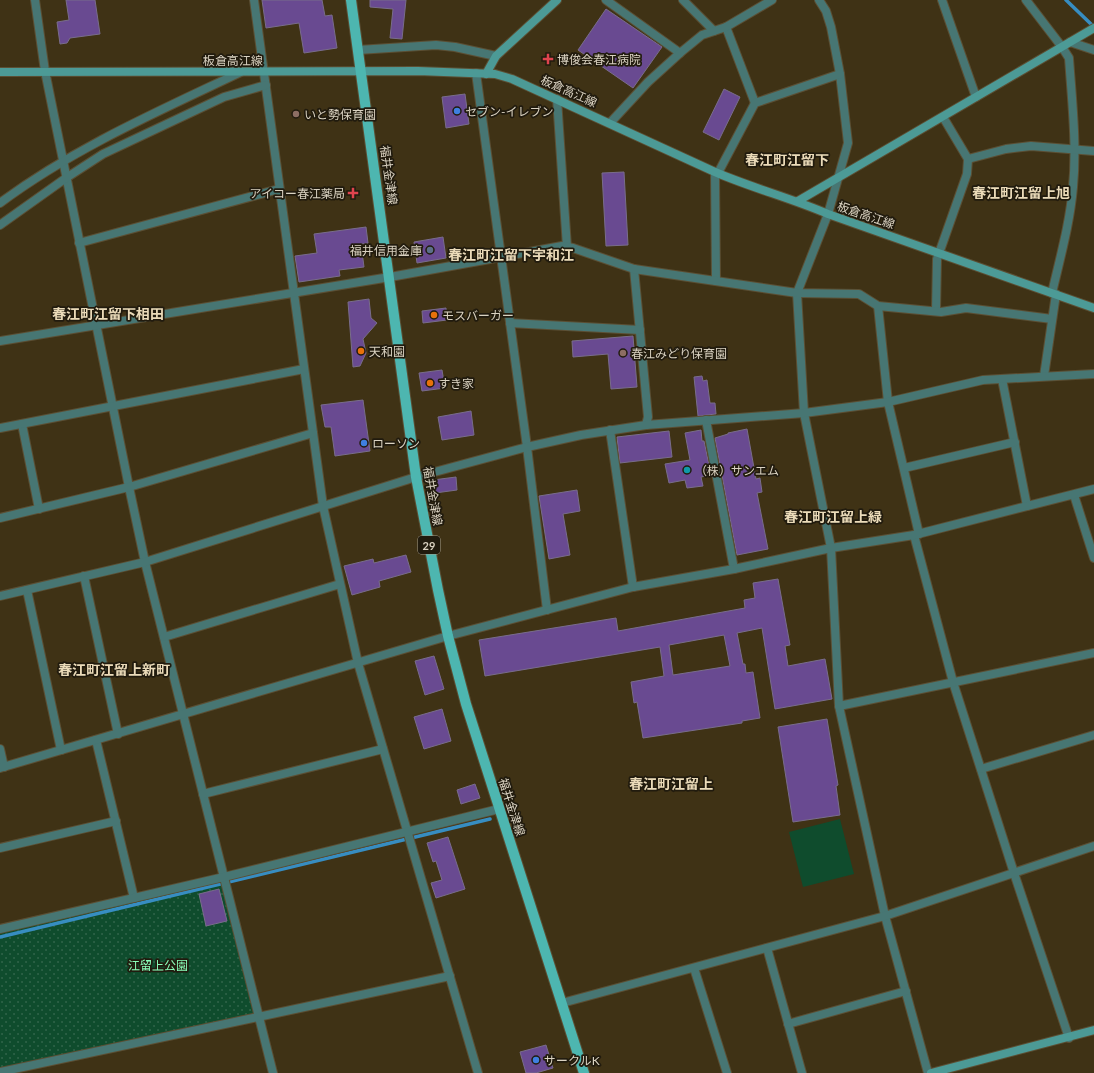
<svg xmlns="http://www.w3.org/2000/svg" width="1094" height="1073" font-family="Lato,'Noto Sans JP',sans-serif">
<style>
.green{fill:#0f4c2d}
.park{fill:url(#park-dots)}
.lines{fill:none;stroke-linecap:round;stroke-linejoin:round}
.stream{stroke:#378dc1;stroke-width:3.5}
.building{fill:#694a91;stroke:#796d8b;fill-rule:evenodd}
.street-casing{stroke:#5b4f34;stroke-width:10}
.secondary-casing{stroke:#5b4f34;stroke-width:10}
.primary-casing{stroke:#5b4f34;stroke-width:12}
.street{stroke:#477673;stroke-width:8}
.secondary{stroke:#4c9a96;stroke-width:8}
.primary{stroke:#4db6b0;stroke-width:10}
.health-dot{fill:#e0444e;stroke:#211b0e;stroke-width:1.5}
.shop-dot{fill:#3f7fe0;stroke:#211b0e;stroke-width:1.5}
.education-dot{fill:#8d6e63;stroke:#211b0e;stroke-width:1.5}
.service-dot{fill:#5c6f8a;stroke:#211b0e;stroke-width:1.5}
.food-dot{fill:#e8710a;stroke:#211b0e;stroke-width:1.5}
.culture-dot{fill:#0f9aa8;stroke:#211b0e;stroke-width:1.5}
.labels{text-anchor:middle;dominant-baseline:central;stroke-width:3.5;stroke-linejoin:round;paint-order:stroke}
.shield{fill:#211b0e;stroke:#a29b8b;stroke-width:1}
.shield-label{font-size:11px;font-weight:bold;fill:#dad2c1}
.poi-label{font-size:12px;fill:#dad2c1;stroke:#211b0e;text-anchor:start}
.street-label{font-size:12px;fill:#dad2c1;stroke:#211b0e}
.park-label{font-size:12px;fill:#8afeb9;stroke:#211b0e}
.quarter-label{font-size:14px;font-weight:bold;fill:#ebdbb9;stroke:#211b0e}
</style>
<defs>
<pattern id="park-dots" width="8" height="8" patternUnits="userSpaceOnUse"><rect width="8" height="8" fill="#0f4c2d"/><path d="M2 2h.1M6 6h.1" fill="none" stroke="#31654a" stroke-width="1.8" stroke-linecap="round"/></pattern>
</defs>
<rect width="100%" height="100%" fill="#3f3215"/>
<polygon class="green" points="840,819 854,874 803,887 789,832"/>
<polygon class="park" points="224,877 258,1017 0,1072 0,929"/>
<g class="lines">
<g class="stream">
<polyline points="1066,0 1094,27"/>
<polyline points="0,937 490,819"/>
</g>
</g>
<g class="building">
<polygon points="66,0 95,0 100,34 70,38 67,43 60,44 57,22 69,20"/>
<polygon points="262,0 322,0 325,16 332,15 337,48 304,53 299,23 266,28"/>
<polygon points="370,0 406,0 402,39 390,38 393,9 370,7"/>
<polygon points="606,9 662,47 633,88 578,50"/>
<polygon points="724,89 740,97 719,140 703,132"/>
<polygon points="465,94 469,124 446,128 442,97"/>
<polygon points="624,172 628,245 606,246 602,173"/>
<polygon points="366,227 368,243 361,244 364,267 339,270 340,276 299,282 295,256 317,253 314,234"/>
<polygon points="443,237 446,258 417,263 414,242"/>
<polygon points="369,299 371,318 377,323 363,339 366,353 360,366 353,367 348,302"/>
<polygon points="446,308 447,320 423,323 422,311"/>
<polygon points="633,336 637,387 611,389 608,354 573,357 572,341"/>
<polygon points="442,370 445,388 422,391 419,373"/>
<polygon points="702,376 703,381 707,380 710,403 715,403 716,414 698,416 694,377"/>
<polygon points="363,400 370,451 335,456 331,427 325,427 321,405"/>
<polygon points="471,411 474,435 442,440 438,417"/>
<polygon points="747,429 756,479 760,478 762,492 757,493 768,549 737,555 715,438 728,434 728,433"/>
<polygon points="701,430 702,441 704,441 711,475 701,477 703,486 687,488 685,480 669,483 665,464 690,460 685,433"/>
<polygon points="669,431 672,457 620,463 617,437"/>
<polygon points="456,477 457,490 435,493 433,480"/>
<polygon points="577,490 580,511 563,514 570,555 549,559 539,496"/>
<polygon points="406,555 411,572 379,581 380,587 352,595 344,566 373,559 374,563"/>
<path d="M778 579 790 645 785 646 788 666 825 659 832 699 775 709 762 628 737 633 743 664H745L746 673 753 672 760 718 742 721V723L643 738 637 702 634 703 631 682 664 676 660 647 485 676 479 640 616 618 618 631 745 608 744 600 755 598 753 583ZM724 635 730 666 673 675 669 645Z"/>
<polygon points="434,656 444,689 425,695 415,661"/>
<polygon points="442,709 451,741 424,749 414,717"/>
<polygon points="827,719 838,785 836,786 840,815 793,822 778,727"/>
<polygon points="475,784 480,798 461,804 457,790"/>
<polygon points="448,837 465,889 436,898 431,883 442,880 436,861 433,862 427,843"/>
<polygon points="219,889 227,921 206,926 199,894"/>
<polygon points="546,1045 553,1068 536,1073 526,1073 520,1052"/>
</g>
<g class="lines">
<defs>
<g id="street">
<polyline points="35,0 45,71 129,487 145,562 273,1073"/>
<polyline points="254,0 323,506 358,663 478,1073"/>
<polyline points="606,0 680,53"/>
<polyline points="683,0 714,31"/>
<polyline points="819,0 826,11 831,27 840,74 848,143 828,214 797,293 804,413 831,548 839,706 885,916 928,1073"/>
<polyline points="942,0 976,97"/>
<path d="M1026 0 1062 47 1069 58C1072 101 1077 145 1073 187 1070 223 1060 258 1052 293"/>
<polyline points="726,27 755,103"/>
<polyline points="1070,42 1094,50"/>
<polyline points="358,50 436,45 455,47 496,56"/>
<polyline points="476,73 527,447 547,610"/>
<polyline points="557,99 567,247"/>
<polyline points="610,123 648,82 680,53 702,35 726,27 772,0"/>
<polyline points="968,159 1006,149 1031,146 1094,151"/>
<polyline points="715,172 716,281"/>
<polyline points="718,173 755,103 840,74"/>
<path d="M0 203C74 148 159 111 241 72"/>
<polyline points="0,225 66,178 103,154 224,97 266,85"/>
<polyline points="79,243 279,189"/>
<polyline points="634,269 648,417 646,425"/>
<polyline points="878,306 888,402 919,534"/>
<polyline points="936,311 937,259 967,174 968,159 943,117"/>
<polyline points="510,323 640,330"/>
<polyline points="0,341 390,277 562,246 573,248 634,269 797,293 859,294 878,306 941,312 966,308 1052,319"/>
<polyline points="1044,376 1056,294"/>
<polyline points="1002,379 1027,506"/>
<polyline points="706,420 734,569"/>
<polyline points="22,424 39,509"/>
<polyline points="0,428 304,369"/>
<polyline points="610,430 633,587"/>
<polyline points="904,468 1015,442"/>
<polyline points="1074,495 1094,558"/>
<polyline points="0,518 129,487 313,433"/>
<polyline points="914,535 953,682 1014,873 1069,1038"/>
<polyline points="84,576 118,734"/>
<polyline points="27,590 61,750"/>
<polyline points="0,596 145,562 416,477 527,447 581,435 646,425 804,413 888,402 983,380 1094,374"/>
<polyline points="164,637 340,584"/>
<polyline points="839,706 1094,653"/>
<polyline points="96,740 134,898"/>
<polyline points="0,749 4,767"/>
<polyline points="0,768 448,636 633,587 734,569 831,548 914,535 1094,489"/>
<polyline points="981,769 1094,735"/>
<polyline points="203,794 383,749"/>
<polyline points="0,848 116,821"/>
<polyline points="0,929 224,877 499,809"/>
<polyline points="767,948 802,1073"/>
<polyline points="694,968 727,1073"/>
<polyline points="562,1003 885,916 1094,846"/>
<polyline points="788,1024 906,991"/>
<polyline points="0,1072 450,976"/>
</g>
<g id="secondary">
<path d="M0 72 418 71 495 74 512 79 715 172C752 188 791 198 828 214L1094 308"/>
<polyline points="486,74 496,56 557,0"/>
<polyline points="798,201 1094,28"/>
<polyline points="931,1073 1094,1030"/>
</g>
<polyline id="primary" points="351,0 416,477 438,590 448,636 466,704 584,1073"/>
</defs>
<use href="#street" class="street-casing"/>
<use href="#secondary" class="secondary-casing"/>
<use href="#primary" class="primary-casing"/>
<use href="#street" class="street"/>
<use href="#secondary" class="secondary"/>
<use href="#primary" class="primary"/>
</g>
<g class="health-dot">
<path d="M546 53h4v4h4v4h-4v4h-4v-4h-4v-4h4z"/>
<path d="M351 187h4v4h4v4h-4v4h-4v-4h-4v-4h4z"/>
</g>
<g class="shop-dot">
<circle cx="457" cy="111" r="4"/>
<circle cx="364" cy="443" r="4"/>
<circle cx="536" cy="1060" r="4"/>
</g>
<g class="education-dot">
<circle cx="296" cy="114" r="4"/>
<circle cx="623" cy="353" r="4"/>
</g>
<circle class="service-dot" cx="430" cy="250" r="4"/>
<g class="food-dot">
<circle cx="434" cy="315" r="4"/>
<circle cx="361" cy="351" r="4"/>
<circle cx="430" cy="383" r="4"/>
</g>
<circle class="culture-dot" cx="687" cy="470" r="4"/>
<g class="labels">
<rect class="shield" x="418" y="536" width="22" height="18" rx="3"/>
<g class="shield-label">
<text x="429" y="545">29</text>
</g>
<g class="poi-label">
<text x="557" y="59">博俊会春江病院</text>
<text x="465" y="111">セブン-イレブン</text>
<text x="304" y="114">いと勢保育園</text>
<text x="345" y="193" text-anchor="end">アイコー春江薬局</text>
<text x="422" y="250" text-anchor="end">福井信用金庫</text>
<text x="442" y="315">モスバーガー</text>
<text x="369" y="351">天和園</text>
<text x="631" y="353">春江みどり保育園</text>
<text x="438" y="383">すき家</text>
<text x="372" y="443">ローソン</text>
<text x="695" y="470">（株）サンエム</text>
<text x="544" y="1060">サークルK</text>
</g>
<g class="street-label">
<text x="233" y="60">板倉高江線</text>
<text transform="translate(569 91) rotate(24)">板倉高江線</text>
<text transform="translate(389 175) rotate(82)">福井金津線</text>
<text transform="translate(866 215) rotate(19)">板倉高江線</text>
<text transform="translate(433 496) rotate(80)">福井金津線</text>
<text transform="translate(512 807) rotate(72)">福井金津線</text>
</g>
<g class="park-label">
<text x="158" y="965">江留上公園</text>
</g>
<g class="quarter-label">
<text x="787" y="159">春江町江留下</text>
<text x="1021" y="192">春江町江留上旭</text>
<text x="511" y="254">春江町江留下宇和江</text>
<text x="108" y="313">春江町江留下相田</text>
<text x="833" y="516">春江町江留上緑</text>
<text x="114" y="669">春江町江留上新町</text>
<text x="671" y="783">春江町江留上</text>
</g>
</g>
</svg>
